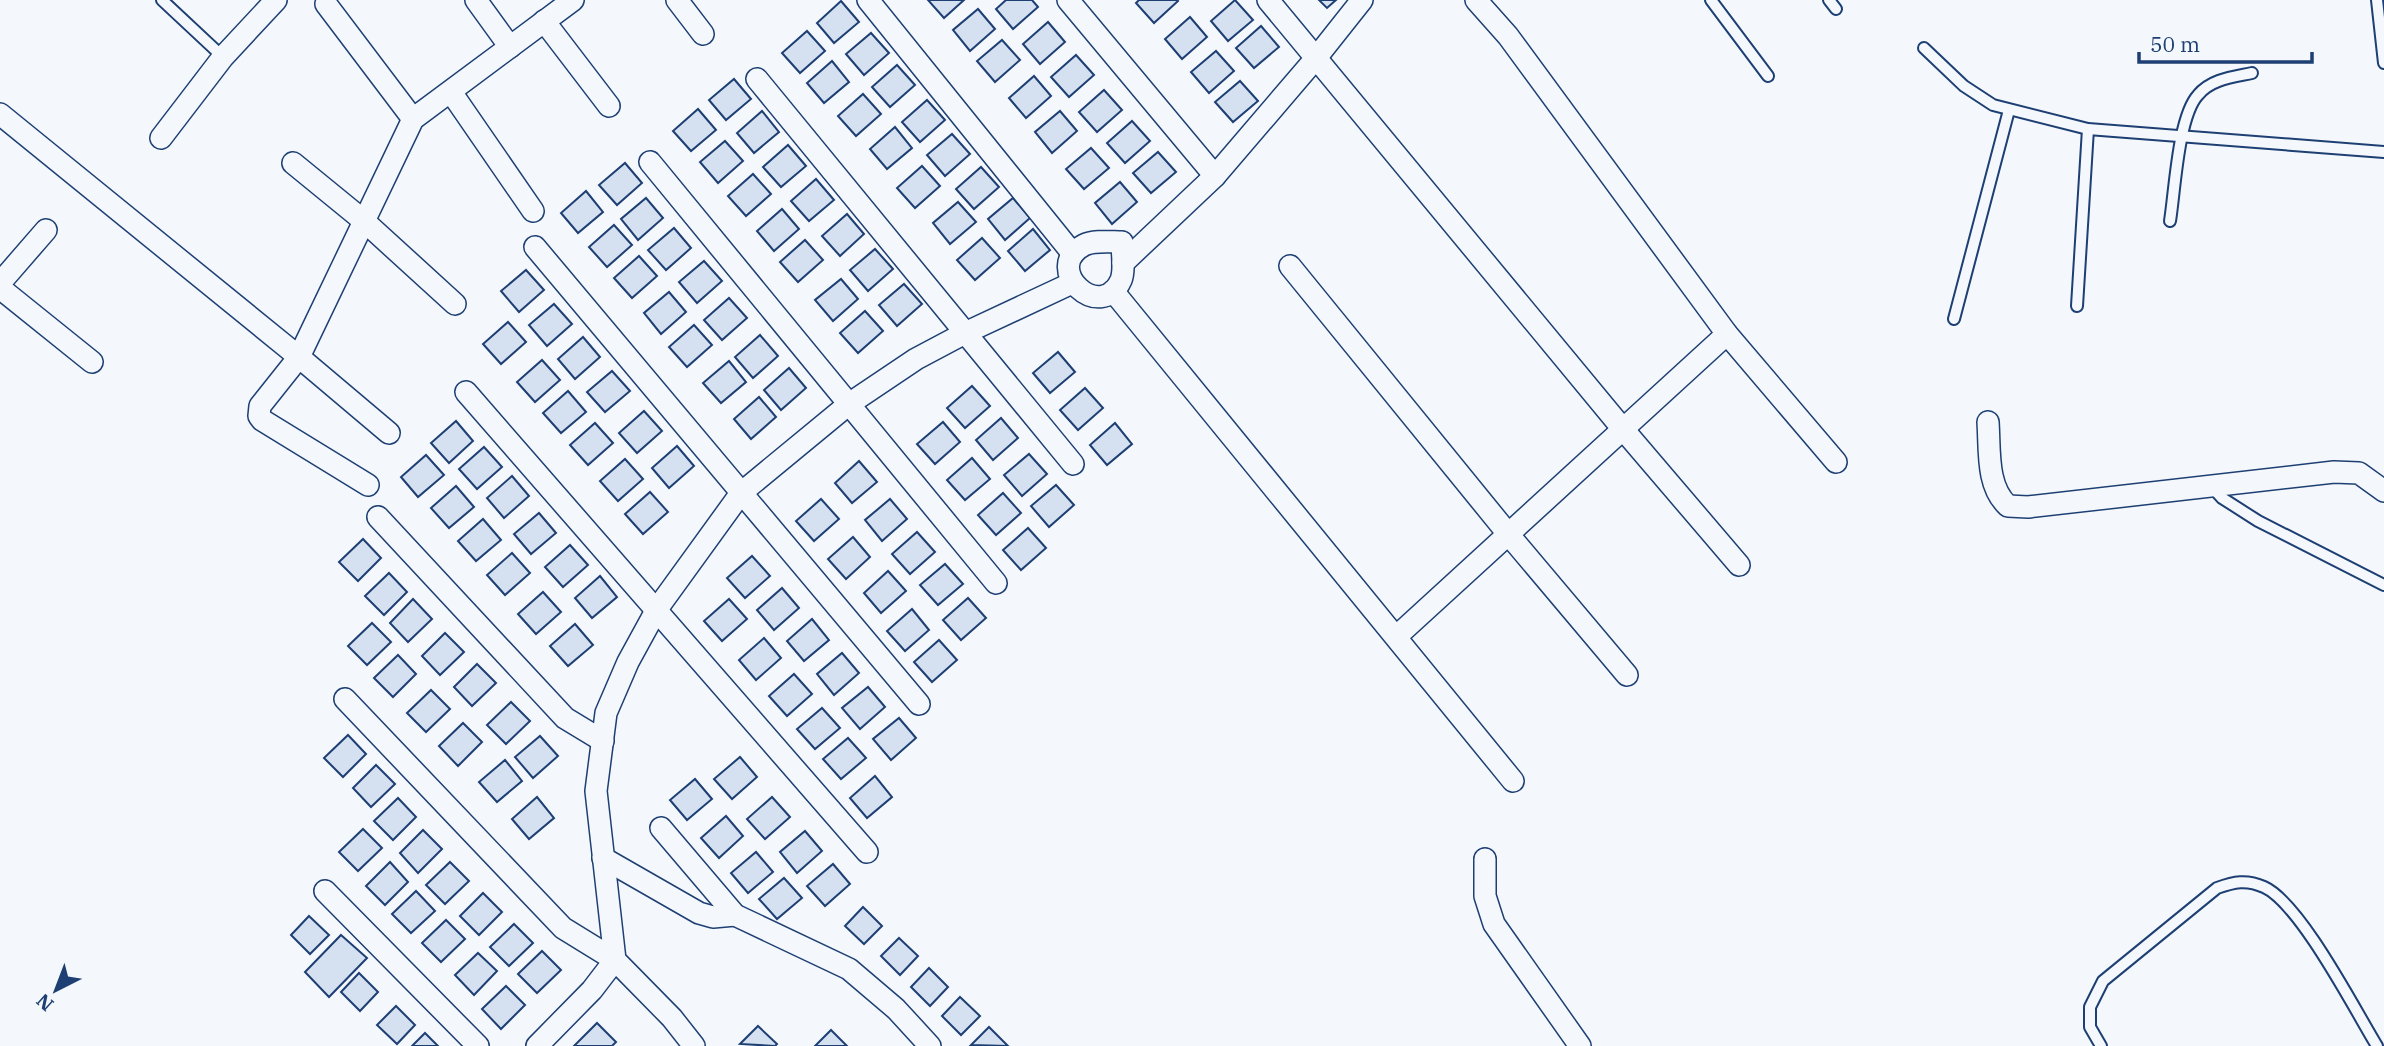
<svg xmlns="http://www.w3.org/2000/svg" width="2384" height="1046" font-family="'IBM Plex Serif',serif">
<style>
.building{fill:#d5e0f0;stroke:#1d3f73;stroke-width:2}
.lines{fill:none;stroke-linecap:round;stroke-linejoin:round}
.service-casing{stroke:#1d3f73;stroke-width:14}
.minor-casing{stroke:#1d3f73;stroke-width:24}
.service{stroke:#f4f7fb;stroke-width:10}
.minor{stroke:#f4f7fb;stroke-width:21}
</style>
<rect width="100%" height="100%" fill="#f4f7fb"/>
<g class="building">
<polygon points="928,0 964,0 944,18"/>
<polygon points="1006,0 1032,0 1038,7 1013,29 996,9"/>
<polygon points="1139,0 1177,0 1178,1 1154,23 1136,3"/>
<polygon points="1235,0 1253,20 1228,41 1211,21"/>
<polygon points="1319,0 1336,0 1327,8"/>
<polygon points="841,1 859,22 834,43 817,23"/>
<polygon points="978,9 995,29 970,51 953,30"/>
<polygon points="1190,17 1207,37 1182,59 1165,39"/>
<polygon points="1048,22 1065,42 1040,64 1023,44"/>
<polygon points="1261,26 1279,47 1254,68 1236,48"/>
<polygon points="807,31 825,51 800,73 782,53"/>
<polygon points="871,33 889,53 864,75 846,54"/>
<polygon points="1002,40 1020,60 995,82 977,61"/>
<polygon points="1216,51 1234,71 1209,93 1191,72"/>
<polygon points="1076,55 1094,75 1069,97 1051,77"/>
<polygon points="832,61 849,82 824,103 807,83"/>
<polygon points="897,65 915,85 890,107 872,87"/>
<polygon points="1034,76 1051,96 1026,118 1009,98"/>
<polygon points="734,79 751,99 726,120 709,100"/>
<polygon points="1240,81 1258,101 1233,122 1215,102"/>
<polygon points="1104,90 1122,110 1097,132 1079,112"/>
<polygon points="863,94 881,114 856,136 838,116"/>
<polygon points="927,100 945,120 920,142 902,122"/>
<polygon points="698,109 716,130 691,151 673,131"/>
<polygon points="762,111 779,132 754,153 737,133"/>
<polygon points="1060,111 1077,131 1052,153 1035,132"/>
<polygon points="1132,121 1150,141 1125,163 1107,143"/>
<polygon points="895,127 912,148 887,169 870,149"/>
<polygon points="952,134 970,154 945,176 927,155"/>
<polygon points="725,141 743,161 718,183 700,162"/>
<polygon points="788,145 806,166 781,187 763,167"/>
<polygon points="1091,148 1109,168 1084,189 1066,169"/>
<polygon points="1158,152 1176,172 1151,193 1133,173"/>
<polygon points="625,163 642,183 617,205 599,185"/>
<polygon points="922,166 940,186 915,208 897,188"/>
<polygon points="981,167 999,187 974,209 956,189"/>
<polygon points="753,174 771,194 746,216 728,196"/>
<polygon points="816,179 834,200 809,221 791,201"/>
<polygon points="1120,182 1137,202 1112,224 1095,203"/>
<polygon points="586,191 603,212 578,233 561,213"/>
<polygon points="646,198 663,218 638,240 621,219"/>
<polygon points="1013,198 1030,218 1005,240 988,219"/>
<polygon points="958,202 976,222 950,244 933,223"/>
<polygon points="782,209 799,229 774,251 757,231"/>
<polygon points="847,214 864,234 840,256 822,236"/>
<polygon points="614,225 632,245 607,267 589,247"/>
<polygon points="674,228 691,248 666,270 648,250"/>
<polygon points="1033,229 1050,250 1025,271 1008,251"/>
<polygon points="982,238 1000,258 975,280 957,260"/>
<polygon points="805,240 823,260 798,282 780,262"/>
<polygon points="875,249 893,269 868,291 850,270"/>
<polygon points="639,256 657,276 632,298 614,278"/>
<polygon points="704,261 722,281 697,303 679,282"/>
<polygon points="526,270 544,290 519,312 501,291"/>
<polygon points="841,279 858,299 833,321 815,300"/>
<polygon points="904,284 922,304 897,326 879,305"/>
<polygon points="669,292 686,312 661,334 644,313"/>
<polygon points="729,298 747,318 722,340 704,320"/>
<polygon points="554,304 572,324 547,346 529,325"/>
<polygon points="865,311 883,331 858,353 840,333"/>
<polygon points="508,322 526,342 501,364 483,344"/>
<polygon points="694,325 712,345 687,367 669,347"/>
<polygon points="760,335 778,356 753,378 735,357"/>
<polygon points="583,337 600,357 575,379 558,359"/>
<polygon points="1058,352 1075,372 1050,393 1033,373"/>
<polygon points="542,360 560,380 535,402 517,382"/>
<polygon points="729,361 746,382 721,403 703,383"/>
<polygon points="789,368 806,388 781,410 764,390"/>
<polygon points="612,371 630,391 605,412 587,392"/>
<polygon points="972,386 990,406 965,428 947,408"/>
<polygon points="1085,388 1103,408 1078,430 1060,410"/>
<polygon points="568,391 586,412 561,433 543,413"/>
<polygon points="759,397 776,417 751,439 734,419"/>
<polygon points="644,411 662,431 637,453 619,433"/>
<polygon points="1001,418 1018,438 993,460 976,440"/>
<polygon points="456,421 473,441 449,463 431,443"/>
<polygon points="943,422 960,442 935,464 917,444"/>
<polygon points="595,423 613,443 588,465 570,445"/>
<polygon points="1115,423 1132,444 1107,465 1090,445"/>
<polygon points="677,446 694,466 669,488 652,468"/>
<polygon points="484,447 502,467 477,489 459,469"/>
<polygon points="1029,454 1047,474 1022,496 1004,475"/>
<polygon points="426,455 444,475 418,497 401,477"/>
<polygon points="972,458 990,479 965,500 947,480"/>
<polygon points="625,459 643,479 618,501 600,481"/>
<polygon points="859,461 877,482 852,503 835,483"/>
<polygon points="512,476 529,496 504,518 487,498"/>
<polygon points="1056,485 1074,505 1049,527 1031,506"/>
<polygon points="456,486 474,507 449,528 431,508"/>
<polygon points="650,492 668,512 643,534 625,514"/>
<polygon points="1003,493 1021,513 996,535 978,515"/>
<polygon points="821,499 839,519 814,541 796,521"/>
<polygon points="890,499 907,519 882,541 865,520"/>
<polygon points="539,513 556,533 531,554 514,534"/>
<polygon points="483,519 501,540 476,561 458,541"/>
<polygon points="1028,528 1046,548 1021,570 1003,550"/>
<polygon points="917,532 935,552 910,574 892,554"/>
<polygon points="853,537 870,557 846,579 828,559"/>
<polygon points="363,539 381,558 358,581 339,562"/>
<polygon points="570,545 588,565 563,587 545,567"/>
<polygon points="512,553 530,573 505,595 487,575"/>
<polygon points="752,556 770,576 745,598 727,578"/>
<polygon points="945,564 963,584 938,605 920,585"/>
<polygon points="888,571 906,591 881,613 864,593"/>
<polygon points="389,573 407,592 384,615 365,596"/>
<polygon points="600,576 617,597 592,618 575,598"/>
<polygon points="782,588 799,608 774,630 757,610"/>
<polygon points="543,592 561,612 536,634 518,614"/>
<polygon points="968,598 986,618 961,640 943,620"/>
<polygon points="413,599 432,619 408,642 390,623"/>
<polygon points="729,599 747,619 722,641 704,621"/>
<polygon points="912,609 929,630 905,651 887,631"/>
<polygon points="812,619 829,640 804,661 787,641"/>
<polygon points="372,623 391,642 367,665 348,646"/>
<polygon points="575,624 593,645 568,666 550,646"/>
<polygon points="445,633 464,652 440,675 422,656"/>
<polygon points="764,638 781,658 756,680 739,660"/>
<polygon points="939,640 957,660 932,682 914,662"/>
<polygon points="842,653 859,673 834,695 817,674"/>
<polygon points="398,655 416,674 393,697 374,678"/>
<polygon points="477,664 496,683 472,706 454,687"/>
<polygon points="794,674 812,694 787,716 769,696"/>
<polygon points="868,687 885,707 860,729 842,708"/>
<polygon points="431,690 450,709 426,732 407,713"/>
<polygon points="511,702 530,721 506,744 487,725"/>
<polygon points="822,708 840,728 815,749 797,729"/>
<polygon points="899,718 916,738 891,760 873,739"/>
<polygon points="463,723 482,742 458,766 439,746"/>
<polygon points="348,735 366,754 343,777 324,758"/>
<polygon points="540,736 558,756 533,778 515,757"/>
<polygon points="848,738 866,758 841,779 823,759"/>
<polygon points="740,757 757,777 732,799 714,779"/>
<polygon points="505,760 522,781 497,802 479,782"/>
<polygon points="376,765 395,784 371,807 353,788"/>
<polygon points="875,776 892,797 867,818 850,798"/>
<polygon points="695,779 712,799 687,820 670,800"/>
<polygon points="537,797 554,818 529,839 512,819"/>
<polygon points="772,797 790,817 765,839 747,819"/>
<polygon points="398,798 416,817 393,840 374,821"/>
<polygon points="726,816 743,836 719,858 701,838"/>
<polygon points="363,829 382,848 358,871 339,852"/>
<polygon points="423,830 442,849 418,873 400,853"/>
<polygon points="805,831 822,851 797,873 780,852"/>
<polygon points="756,852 773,872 748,893 731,873"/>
<polygon points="390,862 408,882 385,905 366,886"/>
<polygon points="450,862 469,881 445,904 426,885"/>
<polygon points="833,864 850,884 825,906 807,886"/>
<polygon points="784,878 802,898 777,919 759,899"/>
<polygon points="416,891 435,911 411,933 392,914"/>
<polygon points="483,893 502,912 479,935 460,916"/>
<polygon points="863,907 882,926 864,944 845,926"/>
<polygon points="309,916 329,935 310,954 291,935"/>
<polygon points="446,920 465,939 441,962 422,943"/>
<polygon points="514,924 533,943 509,966 490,947"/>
<polygon points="341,935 367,958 329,997 305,972"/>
<polygon points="899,938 918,956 900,975 881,956"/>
<polygon points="542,951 561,970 537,993 518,974"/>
<polygon points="478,953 497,971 474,995 455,975"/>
<polygon points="929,968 948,987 930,1006 911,987"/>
<polygon points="359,973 378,992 360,1011 341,992"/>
<polygon points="506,986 525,1005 501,1029 482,1009"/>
<polygon points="960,997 980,1016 961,1035 942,1016"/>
<polygon points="396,1006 415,1025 397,1044 377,1025"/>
<polygon points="597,1023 616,1042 612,1046 574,1046"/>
<polygon points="758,1026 777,1044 775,1046 740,1044"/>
<polygon points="989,1027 1008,1046 971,1045"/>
<polygon points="831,1030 847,1046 815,1046"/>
<polygon points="425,1033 438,1046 412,1046"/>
</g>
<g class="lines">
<defs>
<g id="service">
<polyline points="162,0 223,57"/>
<polyline points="1711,0 1768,76"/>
<polyline points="1829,0 1836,9"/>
<polyline points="2377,0 2384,63"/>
<polyline points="1924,48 1964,86 1993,105 2088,129 2384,152"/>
<path d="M2170 221C2175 190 2178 117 2198 95 2211 79 2233 77 2252 73"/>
<polyline points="2077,306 2088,129"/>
<polyline points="1954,319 2009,110"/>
<polyline points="2211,486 2222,498 2258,521 2384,585"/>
<path d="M2101 1046 2090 1027V1007L2103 981 2217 888C2234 882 2246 879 2264 887 2300 903 2355 1010 2377 1046"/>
</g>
<g id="minor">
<polyline points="476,0 510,47"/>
<polyline points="677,0 703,34"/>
<polyline points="868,0 1073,254"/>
<polyline points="1068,0 1215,176"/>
<polyline points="1268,0 1622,428 1739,565"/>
<polyline points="1476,0 1508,36 1727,334 1836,462"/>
<polyline points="326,4 413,119"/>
<polyline points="544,21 609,106"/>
<polyline points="757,79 1073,464"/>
<polyline points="451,92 533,211"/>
<polyline points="0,114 299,357 413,119 573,0"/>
<polyline points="161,138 223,57 276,0"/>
<polyline points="650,162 996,583"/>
<polyline points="293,163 364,221 455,304"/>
<path d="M1122 242C1122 253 1125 270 1121 280 1101 325 1040 268 1084 245 1094 240 1111 242 1122 242Z"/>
<polyline points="535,247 919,704"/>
<polyline points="1123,263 1215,176 1316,58 1362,0"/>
<polyline points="1290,266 1509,535 1627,675"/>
<polyline points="0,283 46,230"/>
<polyline points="0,288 92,362"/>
<polyline points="1113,291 1513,781"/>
<polyline points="466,392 867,852"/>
<path d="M1988 422C1990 450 1986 486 2008 506L2028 507 2334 472 2359 473 2384 491"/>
<polyline points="368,485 262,420 259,416 260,406 299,357 389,433"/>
<polyline points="378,517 565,718 603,741"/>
<polyline points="1397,636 1727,334"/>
<polyline points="345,699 563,928 615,960 592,990 537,1046"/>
<polyline points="661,828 735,915 849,969 896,1009 930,1046"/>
<polyline points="603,858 699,913 713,917 735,915"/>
<polyline points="1485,859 1485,896 1494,924 1580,1046"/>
<polyline points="325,891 478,1046"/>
<polyline points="694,1046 672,1018 615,960 596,791 606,713 628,662 657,609 741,493 849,404 916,359 965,333 1072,283"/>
</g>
</defs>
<use href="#service" class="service-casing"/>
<use href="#minor" class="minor-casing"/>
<use href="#service" class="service"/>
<use href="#minor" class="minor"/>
</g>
<g transform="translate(56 990) rotate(222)" stroke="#f4f7fb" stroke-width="5" paint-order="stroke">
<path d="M0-5L12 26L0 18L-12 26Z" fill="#1d3f73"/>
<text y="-10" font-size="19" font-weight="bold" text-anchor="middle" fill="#1d3f73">N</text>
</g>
<path d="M2139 52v10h173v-10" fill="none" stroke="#1d3f73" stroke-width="3.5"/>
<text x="2150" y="52" font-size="21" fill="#1d3f73" stroke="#f4f7fb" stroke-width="5" paint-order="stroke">50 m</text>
</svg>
